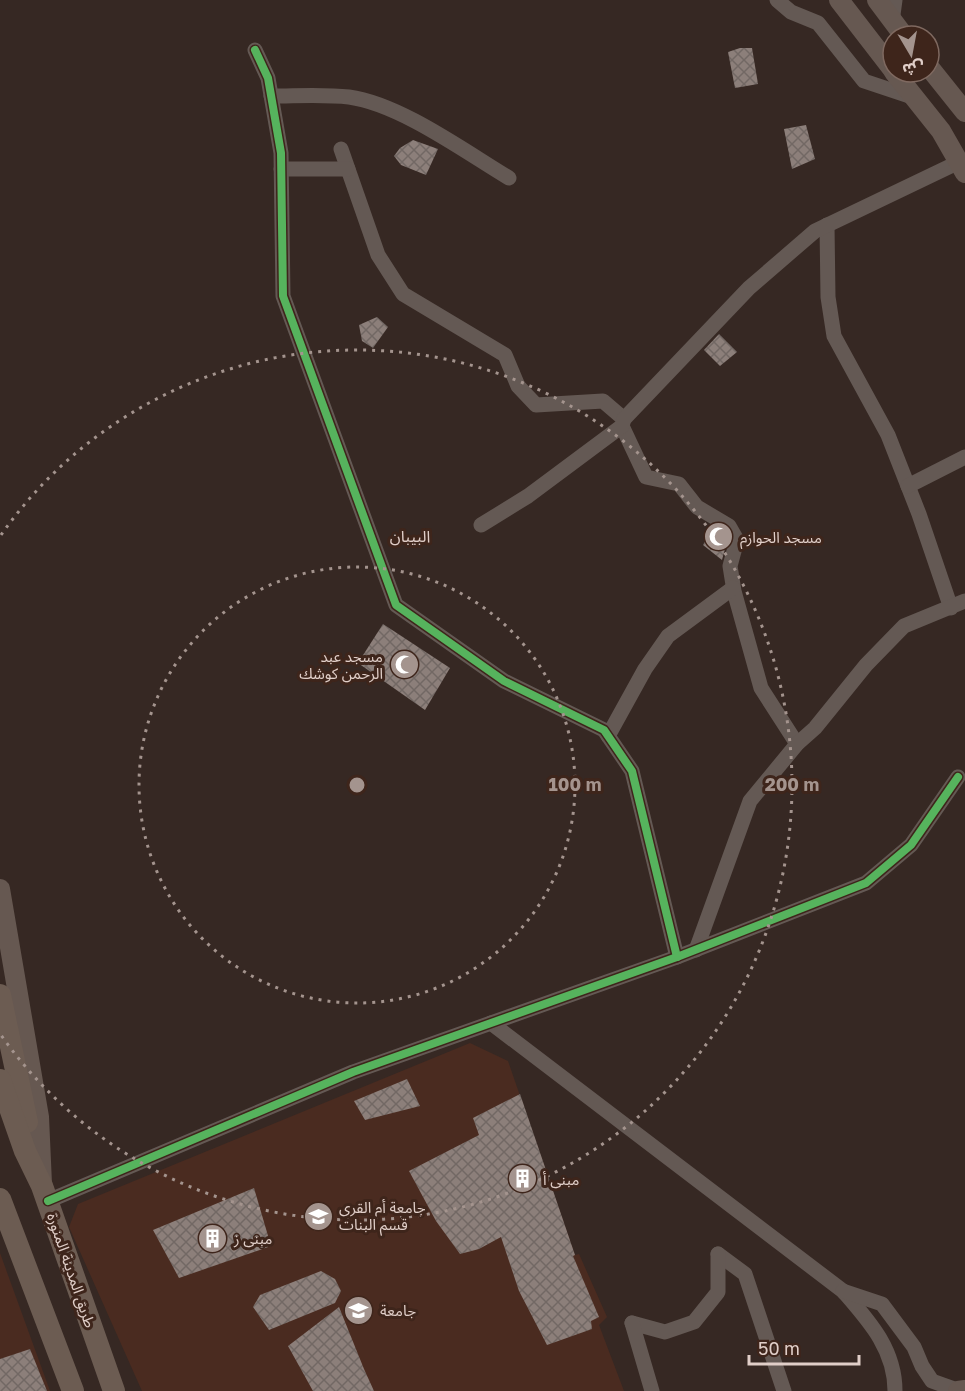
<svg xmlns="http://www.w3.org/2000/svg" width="965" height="1391" font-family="'Golos Text','Noto Sans Arabic',sans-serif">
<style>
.built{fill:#4a2b20}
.building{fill:url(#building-cross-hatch)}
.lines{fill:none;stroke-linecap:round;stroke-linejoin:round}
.minor{stroke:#645954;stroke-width:15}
.major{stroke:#665851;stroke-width:20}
.highway{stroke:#6c5c52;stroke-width:22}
.cycleway-casing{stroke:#3e251b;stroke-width:11}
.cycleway{stroke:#56b35d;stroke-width:8}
.ring{fill:none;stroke:#a4948e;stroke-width:3;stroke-dasharray:3 6}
.labels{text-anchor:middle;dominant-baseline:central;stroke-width:6;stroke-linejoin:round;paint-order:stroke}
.poi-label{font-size:15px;fill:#e0cec8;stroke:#3e251b;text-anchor:start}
.street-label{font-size:15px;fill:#e0cec8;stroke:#3e251b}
.neighbourhood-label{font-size:16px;fill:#e0cec8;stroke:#3e251b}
.centre{fill:#a4948e;stroke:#3e251b;stroke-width:3}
.ring-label{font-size:18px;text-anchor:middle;font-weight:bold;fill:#a4948e;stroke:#3e251b;stroke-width:6;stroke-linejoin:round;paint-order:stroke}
</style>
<defs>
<pattern id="building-cross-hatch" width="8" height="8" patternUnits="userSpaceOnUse" patternTransform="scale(1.5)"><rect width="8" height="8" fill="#8c7f7a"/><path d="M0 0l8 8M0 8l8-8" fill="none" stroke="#726864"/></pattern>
</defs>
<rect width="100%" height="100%" fill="#362823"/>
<g class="built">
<polygon points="470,1043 508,1061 575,1255 579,1254 607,1317 599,1325 624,1391 142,1391 69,1227 78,1204"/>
<polygon points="0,1253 50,1391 0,1391"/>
</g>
<g class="building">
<polygon points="740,48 752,48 758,84 735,88 728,52"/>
<polygon points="806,125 815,159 792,169 784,129"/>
<polygon points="413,140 438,149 426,175 401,165 394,156 400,148"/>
<polygon points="377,317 388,327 373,348 362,341 359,325"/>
<polygon points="719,334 737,352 720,366 704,350"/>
<polygon points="713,528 722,533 727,541 722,560 703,545"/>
<polygon points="383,624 450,668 425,710 358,663"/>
<polygon points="407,1079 420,1106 365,1120 354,1101"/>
<polygon points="520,1094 575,1255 573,1256 599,1317 591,1321 592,1329 547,1345 519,1291 501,1237 479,1249 460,1254 436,1221 409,1171 479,1135 473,1118"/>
<polygon points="254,1188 271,1246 179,1278 153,1230"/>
<polygon points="321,1271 335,1279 341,1291 335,1303 269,1330 253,1307 260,1295"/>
<polygon points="339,1307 364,1369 374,1391 313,1391 288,1346"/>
<polygon points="30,1349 47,1391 0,1391 0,1359"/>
</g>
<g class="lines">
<g class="minor">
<polyline points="777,0 791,12 818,23 864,81 915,98"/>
<polyline points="892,22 895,0"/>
<polyline points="255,50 268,78 281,153 283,296 396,605 504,681 604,730 632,771 677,957"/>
<path d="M271 96C296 96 324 94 349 97 400 104 464 151 509 178"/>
<polyline points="341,149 378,255 403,294 505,355 518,386 536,405 603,401 624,419"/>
<polyline points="281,169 348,169"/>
<polyline points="827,225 828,297 834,336 888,435 919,514 951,608"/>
<polyline points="622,426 646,477 679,484 697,507 729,526 737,540 730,566 734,591 761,688 797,744"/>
<polyline points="908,486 965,457"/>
<polyline points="481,525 528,496 622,426 624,419 749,288 815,231 959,162"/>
<polyline points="608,736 645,669 668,636 733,588"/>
<polyline points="696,950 750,801 797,744 815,728 866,665 904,626 965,601"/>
<path d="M491 1023 843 1291C869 1321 895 1349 895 1391"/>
<polyline points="48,1201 353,1072 677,957 866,883 911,845 958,777"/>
<polyline points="718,1254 745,1274 784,1391"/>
<polyline points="843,1291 882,1304 914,1347 922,1366 932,1381 960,1391"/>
<polyline points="632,1323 665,1332 694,1322 718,1292 718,1254"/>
<polyline points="632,1323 652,1391"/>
</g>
<g class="major">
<polyline points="839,0 893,70"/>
<polyline points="877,0 904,36"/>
<polyline points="929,67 965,112"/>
<polyline points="894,72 941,131 965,173"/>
<polyline points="0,889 39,1117 42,1184"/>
<polyline points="958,1391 965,1390"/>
</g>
<g class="highway">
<polyline points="0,995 27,1122"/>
<polyline points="0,1080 25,1151 42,1186 114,1391"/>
<polyline points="0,1199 73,1391"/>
</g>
<defs>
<g id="cycleway">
<polyline points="255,50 268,78 281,153 283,296 396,605 504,681 604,730 632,771 677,957"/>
<polyline points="48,1201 353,1072 677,957 866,883 911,845 958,777"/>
</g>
</defs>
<use href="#cycleway" class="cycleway-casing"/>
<use href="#cycleway" class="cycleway"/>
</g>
<g class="ring">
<circle cx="357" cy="785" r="218"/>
<path d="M1 535A435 435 0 1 1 1 1035"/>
</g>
<defs>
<symbol id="mosque-disc" viewBox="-11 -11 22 22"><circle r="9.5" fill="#a4948e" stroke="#3e251b"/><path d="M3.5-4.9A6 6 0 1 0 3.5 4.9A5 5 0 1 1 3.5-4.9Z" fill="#fff"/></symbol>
<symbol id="building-disc" viewBox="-11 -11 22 22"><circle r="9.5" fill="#a4948e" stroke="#3e251b"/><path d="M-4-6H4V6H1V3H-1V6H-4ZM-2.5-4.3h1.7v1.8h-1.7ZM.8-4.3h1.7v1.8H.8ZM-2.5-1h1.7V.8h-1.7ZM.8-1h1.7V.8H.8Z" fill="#fff"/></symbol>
<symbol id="university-disc" viewBox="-11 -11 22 22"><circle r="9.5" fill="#a4948e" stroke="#3e251b"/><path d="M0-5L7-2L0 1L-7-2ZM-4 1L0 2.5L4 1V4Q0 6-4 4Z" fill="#fff"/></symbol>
</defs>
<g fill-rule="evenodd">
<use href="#mosque-disc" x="702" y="520" width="33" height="33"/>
<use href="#mosque-disc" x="388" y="648" width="33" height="33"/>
<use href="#building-disc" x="506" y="1162" width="33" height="33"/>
<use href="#university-disc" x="302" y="1200" width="33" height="33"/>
<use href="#building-disc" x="196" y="1222" width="33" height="33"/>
<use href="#university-disc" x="342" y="1294" width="33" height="33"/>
</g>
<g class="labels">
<g class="poi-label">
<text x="740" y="537">مسجد الحوازم</text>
<text x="383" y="656" text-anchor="end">مسجد عبد<tspan x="383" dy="17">الرحمن كوشك</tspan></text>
<text x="543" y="1179">مبنى أ</text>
<text x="339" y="1207">جامعة أم القرى<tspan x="339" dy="17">قسم البنات</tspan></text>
<text x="234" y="1238">مبنى ز</text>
<text x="380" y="1310">جامعة</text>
</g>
<g class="street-label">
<text transform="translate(72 1270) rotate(71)">طريق المدينة المنورة</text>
</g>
<g class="neighbourhood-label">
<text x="410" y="536">البيبان</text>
</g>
</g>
<circle cx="357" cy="785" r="9" class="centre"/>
<g class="ring-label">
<text x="575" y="791">100 m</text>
<text x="792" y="791">200 m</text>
</g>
<g transform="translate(911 54) rotate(170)"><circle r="28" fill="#3e251b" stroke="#7f6960" stroke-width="1.5"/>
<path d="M0-4.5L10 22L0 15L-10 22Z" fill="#a4948e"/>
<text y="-9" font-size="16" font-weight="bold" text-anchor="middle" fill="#e0cec8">ش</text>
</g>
<path d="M749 1355v9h110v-9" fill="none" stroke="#e0cec8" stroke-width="3"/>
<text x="758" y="1355" font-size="18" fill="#e0cec8" stroke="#3e251b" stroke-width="4.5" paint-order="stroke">50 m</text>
</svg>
